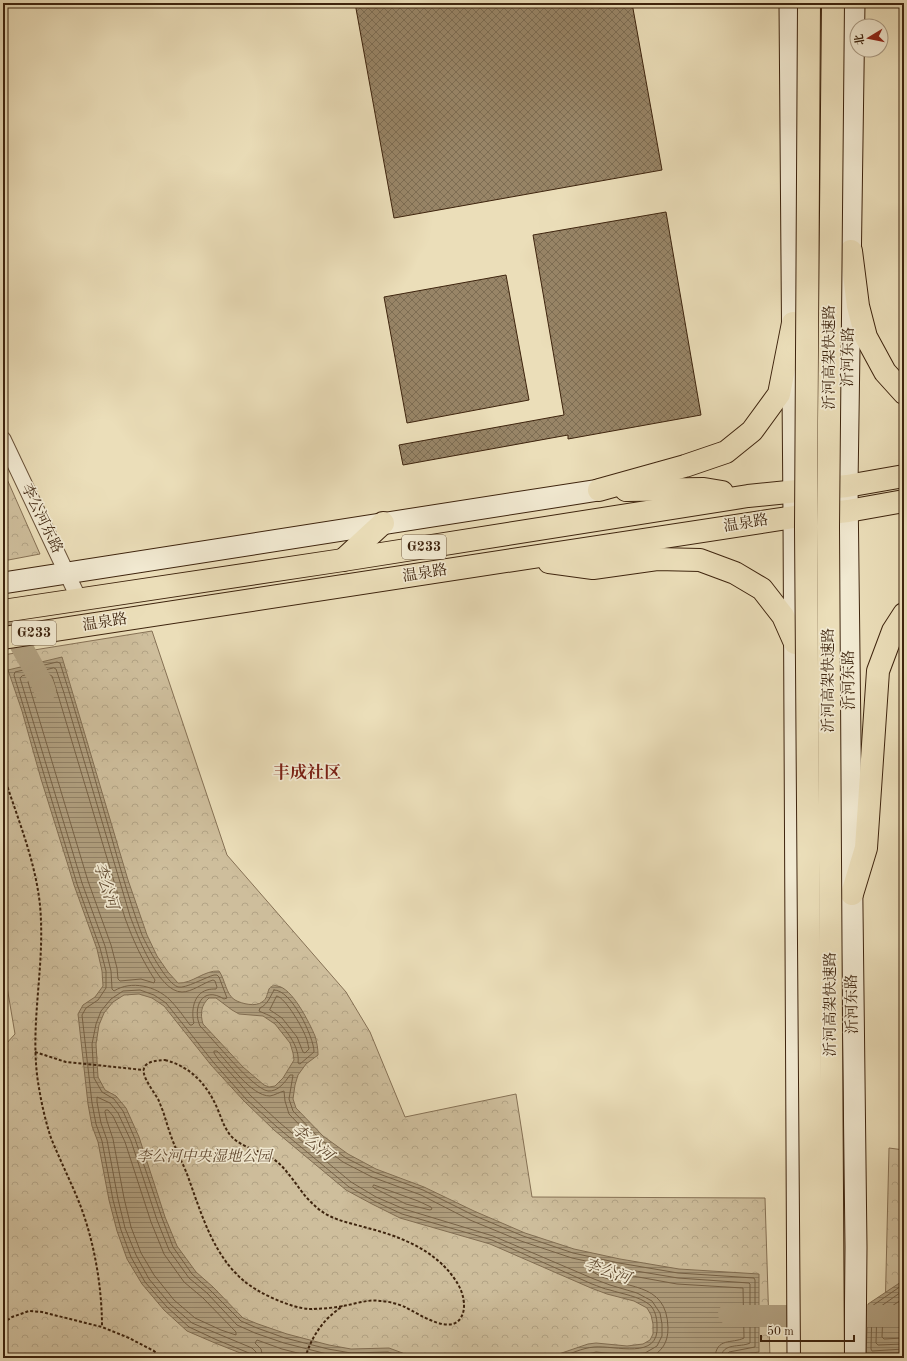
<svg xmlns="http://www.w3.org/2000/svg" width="907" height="1361" font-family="'Old Standard TT','Noto Serif SC',serif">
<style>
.park{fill:url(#park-crowns);stroke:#867155}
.water{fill:url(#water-rules);stroke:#826e52;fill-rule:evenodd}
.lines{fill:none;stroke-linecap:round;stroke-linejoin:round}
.shore{stroke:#776246;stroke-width:1}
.river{stroke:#b09f7f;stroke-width:22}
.building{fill:url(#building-cross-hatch);stroke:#3e240e}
.street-casing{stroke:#695239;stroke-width:17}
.secondary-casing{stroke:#3e240e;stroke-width:23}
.highway-casing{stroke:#3e240e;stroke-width:24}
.path{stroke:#3e240e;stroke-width:2;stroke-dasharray:3 2;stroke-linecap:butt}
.street{stroke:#f2ead2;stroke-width:15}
.secondary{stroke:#f2ead2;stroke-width:21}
.highway{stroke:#ebdeb9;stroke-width:22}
.highway-bridge-casing{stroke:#3e240e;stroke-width:24;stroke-linecap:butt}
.highway-bridge{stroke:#ebdeb9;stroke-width:22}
.labels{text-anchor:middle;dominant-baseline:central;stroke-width:3.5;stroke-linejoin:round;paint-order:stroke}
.shield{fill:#f2ead2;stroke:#745f49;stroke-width:1}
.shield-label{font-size:14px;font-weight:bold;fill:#3e240e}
.street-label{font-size:15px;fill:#3e240e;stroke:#f2ead2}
.park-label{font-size:15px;font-style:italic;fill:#624a32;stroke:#f2ead2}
.water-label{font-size:16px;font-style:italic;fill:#604930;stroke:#f2ead2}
.quarter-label{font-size:17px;font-weight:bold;fill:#7a1f14;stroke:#f2ead2}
</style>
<defs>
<pattern id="park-crowns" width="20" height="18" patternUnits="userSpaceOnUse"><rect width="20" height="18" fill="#cebe9c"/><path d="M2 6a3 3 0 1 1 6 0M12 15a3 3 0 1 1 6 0" fill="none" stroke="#b2a385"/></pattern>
<pattern id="water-rules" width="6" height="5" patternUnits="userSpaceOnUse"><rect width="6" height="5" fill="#b09f7f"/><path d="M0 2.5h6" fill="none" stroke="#918166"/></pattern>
<pattern id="building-cross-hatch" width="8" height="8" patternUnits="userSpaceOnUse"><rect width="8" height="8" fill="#988567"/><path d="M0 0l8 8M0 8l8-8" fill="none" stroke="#7d6d53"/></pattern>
</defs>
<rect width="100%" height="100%" fill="#ebdeb9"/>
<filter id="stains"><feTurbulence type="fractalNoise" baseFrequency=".005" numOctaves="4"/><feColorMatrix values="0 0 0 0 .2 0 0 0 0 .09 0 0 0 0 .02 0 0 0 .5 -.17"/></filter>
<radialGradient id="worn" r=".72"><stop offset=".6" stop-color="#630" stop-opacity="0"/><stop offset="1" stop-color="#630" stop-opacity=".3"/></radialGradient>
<g class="park">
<polygon points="3,470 40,554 3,561"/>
<polygon points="152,631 227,855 346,992 370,1032 405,1117 516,1094 532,1197 765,1198 770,1358 3,1358 3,1045 5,1045 15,1034 3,963 3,655"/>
<polygon points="889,1148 904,1150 904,1358 884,1358"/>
</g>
<g class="water">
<path d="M62 657 128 880 147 935 157 956 168 972 178 983C192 984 204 970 219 971 225 979 226 995 235 1000 242 1004 256 1007 262 1002 267 999 267 994 269 989 271 986 274 985 277 986 292 987 310 1024 315 1036 317 1042 318 1049 318 1055L306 1064 298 1075 295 1085 293 1099 296 1108 323 1136 348 1154 376 1169 424 1187 474 1211 525 1233 574 1249 620 1259 679 1269 759 1274V1352L717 1358H547L588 1344 596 1343 627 1346 643 1344 650 1340 653 1334V1324L651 1315 647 1308 634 1301 607 1294 591 1288 490 1244 400 1218 372 1204 346 1190 274 1130 244 1101 211 1065 164 1006 152 998 139 994 124 995 113 1002 104 1013 99 1025 96 1044 98 1077 105 1090 116 1096 126 1108 139 1137 165 1217 177 1246 196 1272 213 1287 243 1318 258 1324 287 1334 329 1345 351 1349 389 1348 416 1358H253L215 1343 187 1331 164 1310 142 1284 127 1259 117 1231 109 1200 98 1142 92 1126 88 1104 78 1014 83 1005 95 997 103 986 102 971 97 949 74 885 67 862 41 779 22 711 8 670ZM209 998H216L232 1010 239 1014 263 1016 275 1024 290 1043 293 1053 294 1060 283 1078 275 1086 269 1087 264 1085 243 1067 203 1024C200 1014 201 1005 209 998Z"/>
<polygon points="904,1280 904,1352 866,1355 868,1304"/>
</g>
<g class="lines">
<g class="shore">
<path d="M54 668 56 669 64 693 130 916C137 934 158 992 182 992 192 992 203 983 213 980L215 981 217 987 216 989C213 989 210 989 207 990 193 994 191 1012 194 1023L192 1025H190C184 1017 177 1007 170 1000 156 986 131 980 114 991L112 989 111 971 105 946 82 883 20 678 22 676Z"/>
<path d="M50 675 52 676 58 695 125 918C133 940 142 960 155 980L154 983 141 979 120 981 118 979 117 968 111 945 88 881 28 682 29 680Z"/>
<path d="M274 990C291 989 314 1037 314 1052L300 1064 298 1063C300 1048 288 1032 278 1022 273 1016 265 1014 259 1011L260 1008C268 1004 270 997 274 990Z"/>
<path d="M277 996C286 998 304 1030 307 1040 308 1043 308 1046 309 1049L305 1053 303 1052 297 1037 282 1018 270 1010Z"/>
<polygon points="106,1110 108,1110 113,1116 125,1142 151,1222 164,1254 184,1282 203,1298 236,1332 236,1335 221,1330 195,1318 174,1300 154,1275 141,1253 131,1227 124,1198 113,1139 107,1121 105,1112"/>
<polygon points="374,1185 418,1201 431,1207 432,1209 430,1210 406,1204 374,1188 373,1187"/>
<polyline points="904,1284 872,1306 871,1349 872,1351 904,1349"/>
<polyline points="904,1290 877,1309 876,1343 878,1345 904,1344"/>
<polyline points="904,1298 883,1312 882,1337 884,1339 904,1338"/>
<path d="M252 1358V1355L249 1353 217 1340 189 1327 167 1307 145 1282 131 1257 121 1230 113 1200 102 1141 96 1124 92 1103 82 1015 86 1008 98 1000 106 988V971L100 948 77 884 14 675 15 672 57 662 60 663C76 712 90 761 104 811 116 852 127 895 142 935 147 946 166 983 178 987 185 989 206 977 214 975H217L219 977 227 998 224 999C202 985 192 1008 200 1026 213 1039 253 1089 268 1091 278 1092 285 1082 290 1075H293L289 1099 293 1111 320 1139 346 1158 374 1172 423 1190 473 1215 523 1236 573 1253 619 1263 678 1273 754 1278 755 1280V1347L729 1352 726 1355V1358"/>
<polyline points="257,1358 256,1352 252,1348 192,1323 170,1304 149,1279 136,1255 125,1228 118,1199 107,1140 101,1123 97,1102 97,1097 110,1103 118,1113 131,1141 157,1220 169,1250 189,1278 207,1293 237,1325 255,1333 284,1343 327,1354 350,1358 390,1358"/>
<polyline points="263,1358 261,1349 255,1343 257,1340 282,1349 317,1358"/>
<path d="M404 1358 388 1352 351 1353 328 1349 285 1338 257 1328 241 1321 210 1290 192 1274 173 1247 162 1218 135 1139 123 1111 114 1099 102 1092 94 1078 92 1044 96 1024 101 1011 111 999 123 991 140 990 154 995 166 1003 214 1063 246 1099 277 1127 349 1187 374 1201 402 1214 492 1240 592 1284C598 1286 604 1289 610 1290 622 1294 639 1296 650 1305 655 1310 657 1318 657 1325 660 1361 615 1345 594 1347 582 1348 570 1354 559 1358"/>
<path d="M573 1358 596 1352 627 1355 645 1353 657 1346 662 1336V1324L660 1313 652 1301 637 1293 610 1285 594 1279 493 1236 404 1209 376 1197 351 1182 280 1123 250 1095 218 1059 214 1053V1051H217C229 1063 251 1096 270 1096 275 1095 280 1092 284 1091L285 1101 289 1114 316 1142 343 1162 372 1177 421 1195 470 1220 521 1241 572 1258 618 1268 678 1278 749 1283 750 1284V1343C740 1348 722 1342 721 1358"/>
<path d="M650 1358C662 1351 668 1343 668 1328 667 1279 623 1291 593 1272L594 1269 677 1284 743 1288 744 1338C732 1344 716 1337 715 1358"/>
</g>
<g class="river">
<polyline points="3,613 43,685 45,691"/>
<polyline points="729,1314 736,1316 904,1316"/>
</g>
</g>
<g class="building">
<polygon points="355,3 632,3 662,170 394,218"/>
<polygon points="666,212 701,415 568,439 568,435 403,465 399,445 564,415 533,235"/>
<polygon points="506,275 529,400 407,423 384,297"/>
</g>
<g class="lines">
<defs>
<polyline id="street" points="3,439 79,599"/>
<g id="secondary">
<polyline points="790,3 794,517 798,1358"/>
<polyline points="854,3 847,486 856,1247 855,1358"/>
<polyline points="3,583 599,490"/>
</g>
<g id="highway">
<polyline points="851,251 858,306 866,337 885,372 904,393"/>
<polyline points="599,490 685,466 726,452 752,431 779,394 793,323"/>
<polyline points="626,490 704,489 722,492"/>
<polyline points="343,560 383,523"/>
<polyline points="549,562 593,568 657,559 700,560 735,573 762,589 783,616 795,643"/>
<polyline points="3,611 343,560 748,496 847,486 904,476"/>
<polyline points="3,638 794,517 848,511 904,501"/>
<polyline points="852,894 866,848 878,671 893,631 904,614"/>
</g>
</defs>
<use href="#street" class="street-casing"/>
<use href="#secondary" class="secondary-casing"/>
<use href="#highway" class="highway-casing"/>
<g class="path">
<path d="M3 773C18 821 40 870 41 922 43 975 30 1029 38 1082 41 1101 45 1120 51 1138 60 1160 70 1180 79 1202 94 1240 102 1286 102 1327"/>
<polyline points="35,1052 66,1062 144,1070"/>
<path d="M165 1060C192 1067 208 1086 218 1110 222 1120 225 1129 231 1136 242 1148 259 1150 272 1158 290 1170 298 1191 314 1205 328 1219 346 1222 364 1227 399 1236 435 1249 456 1281 462 1290 466 1302 463 1313 455 1339 419 1314 405 1307 398 1304 388 1301 380 1301 368 1299 355 1304 343 1306 332 1308 320 1309 309 1309 291 1308 258 1293 244 1281 212 1254 201 1212 187 1174 184 1166 180 1159 177 1151 171 1138 167 1124 163 1111 161 1107 160 1103 158 1099 147 1081 129 1061 165 1060Z"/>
<polyline points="3,1323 12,1317 29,1311 42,1312 102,1327 129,1338 154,1351 163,1358"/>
<path d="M305 1358C312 1336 323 1319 343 1306"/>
</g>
<use href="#street" class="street"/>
<use href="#secondary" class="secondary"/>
<use href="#highway" class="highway"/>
<defs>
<g id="highway-bridge">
<polyline points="809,3 806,528 812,1358"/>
<polyline points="833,3 828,527 833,1358"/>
</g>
</defs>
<use href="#highway-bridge" class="highway-bridge-casing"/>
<use href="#highway-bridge" class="highway-bridge"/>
</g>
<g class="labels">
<g class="shield">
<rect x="402" y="535" width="44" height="24" rx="3"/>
<rect x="12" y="621" width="44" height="24" rx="3"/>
</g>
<g class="shield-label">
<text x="424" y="547">G233</text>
<text x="34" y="633">G233</text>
</g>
<g class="street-label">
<text transform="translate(830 357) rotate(-90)">沂河高架快速路</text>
<text transform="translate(849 357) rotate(-89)">沂河东路</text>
<text transform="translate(41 519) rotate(64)">李公河东路</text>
<text transform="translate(746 524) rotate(-9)">温泉路</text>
<text transform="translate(425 574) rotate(-9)">温泉路</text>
<text transform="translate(105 623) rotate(-9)">温泉路</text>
<text transform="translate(829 680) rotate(-90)">沂河高架快速路</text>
<text transform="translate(850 680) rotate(-91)">沂河东路</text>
<text transform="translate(831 1004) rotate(-90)">沂河高架快速路</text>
<text transform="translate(853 1004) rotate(-91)">沂河东路</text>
</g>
<g class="park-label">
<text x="204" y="1157">李公河中央湿地公园</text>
</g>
<g class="water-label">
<text transform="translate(105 886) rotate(73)">李公河</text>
<text transform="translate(312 1143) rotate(40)">李公河</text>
<text transform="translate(607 1272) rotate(19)">李公河</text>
</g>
<g class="quarter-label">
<text x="307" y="773">丰成社区</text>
</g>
</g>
<rect width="907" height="1361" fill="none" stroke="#ebdeb9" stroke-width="16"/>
<rect x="4" y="4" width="899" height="1353" fill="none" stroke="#3e240e" stroke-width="2"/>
<rect x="8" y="8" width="891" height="1345" fill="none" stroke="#3e240e"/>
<g transform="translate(869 38) rotate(260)"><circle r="19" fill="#f2ead2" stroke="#aa9b84"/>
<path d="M0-3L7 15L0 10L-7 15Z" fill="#8f2418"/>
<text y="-6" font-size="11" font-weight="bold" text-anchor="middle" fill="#3e240e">北</text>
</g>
<path d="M761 1335v6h93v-6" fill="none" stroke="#3e240e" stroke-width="2"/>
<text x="767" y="1335" font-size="12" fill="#3e240e" stroke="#f2ead2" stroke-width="3" paint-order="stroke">50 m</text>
<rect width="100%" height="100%" filter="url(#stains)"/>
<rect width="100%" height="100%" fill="url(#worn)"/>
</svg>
